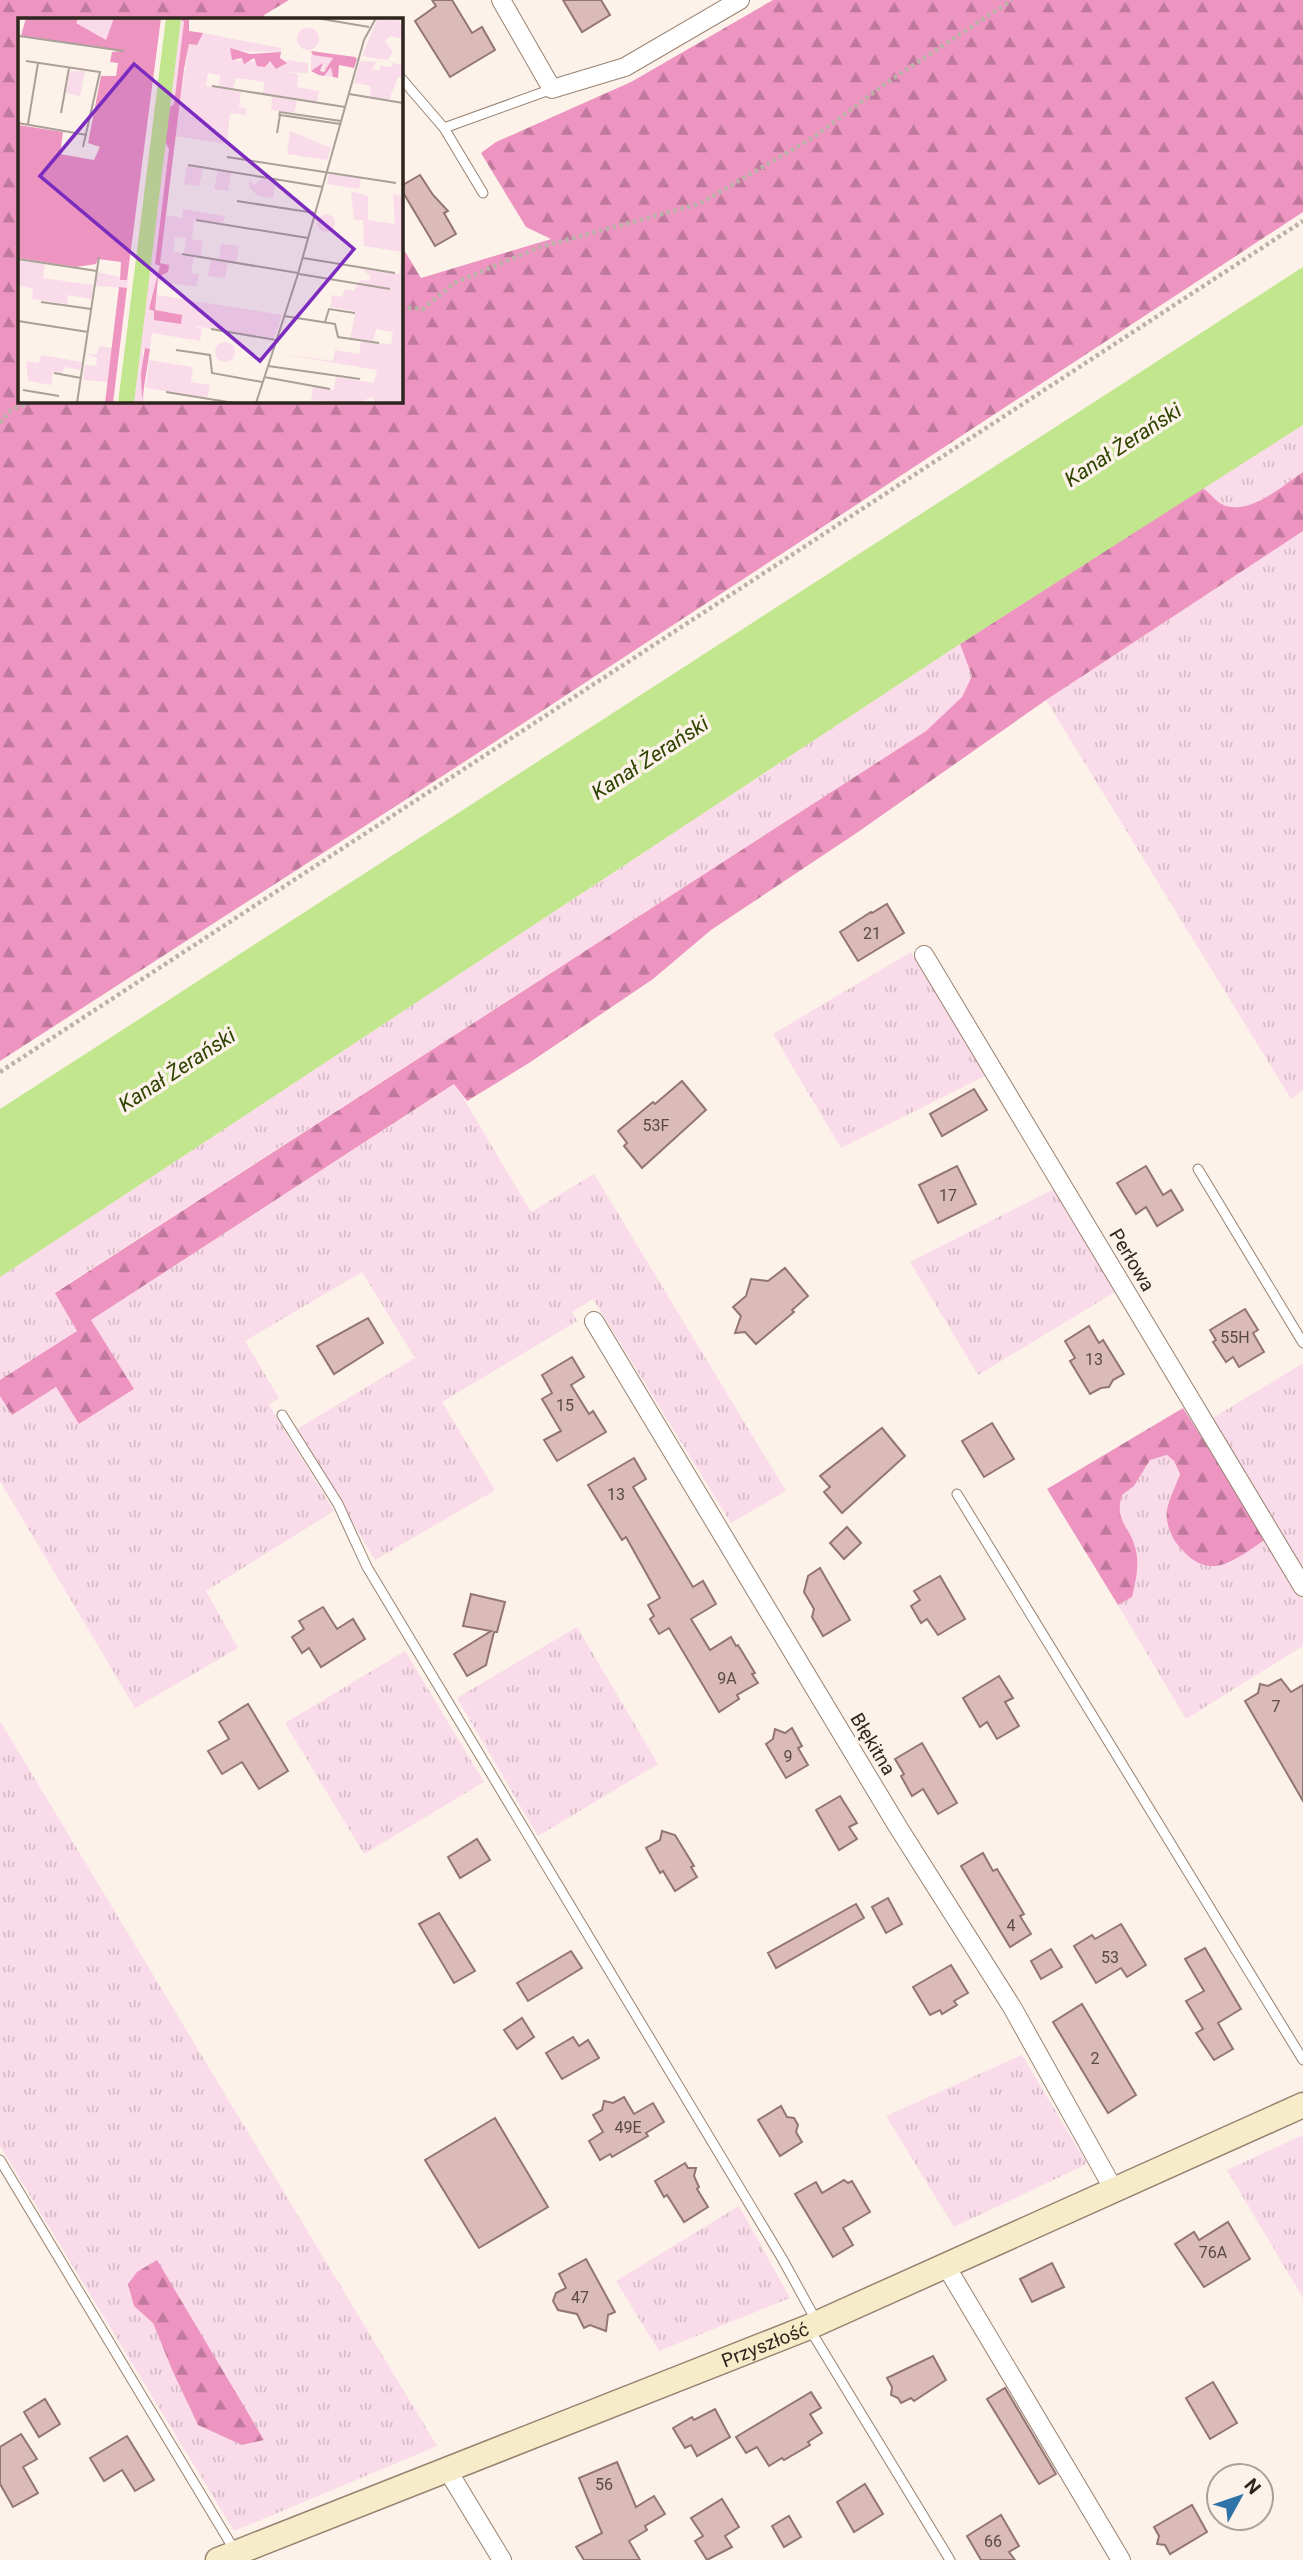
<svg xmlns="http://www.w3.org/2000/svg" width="1303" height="2560" font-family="Roboto,sans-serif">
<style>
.grass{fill:url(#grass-tufts);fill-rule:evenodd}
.forest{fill:url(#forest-firs)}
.water{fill:#c2e68e}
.building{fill:#dbbbb8;stroke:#937573;stroke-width:2}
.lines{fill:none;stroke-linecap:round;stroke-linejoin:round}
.lane-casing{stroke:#998271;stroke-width:11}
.street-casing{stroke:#998271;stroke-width:20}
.secondary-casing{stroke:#998271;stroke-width:27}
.path{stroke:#bbb1a9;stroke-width:4.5;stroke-dasharray:3.5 3.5;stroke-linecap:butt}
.lane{stroke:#fff;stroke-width:9}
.street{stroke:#fff;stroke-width:18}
.secondary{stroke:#f6ecc9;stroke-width:24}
.labels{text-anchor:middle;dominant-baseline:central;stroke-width:7;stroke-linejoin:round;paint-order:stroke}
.number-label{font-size:16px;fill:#594a44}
.street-label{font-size:19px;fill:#2e251e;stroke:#fcf2ea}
.water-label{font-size:21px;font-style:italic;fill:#2f4401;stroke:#fcf2ea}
.inset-road{fill:none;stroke:#aaa098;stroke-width:2}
.view{fill:#7b2cbf;fill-opacity:0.15;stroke:#7b2cbf;stroke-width:3.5}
.inset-edge{fill:none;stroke:#2e251e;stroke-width:3.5}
</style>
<defs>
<pattern id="grass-tufts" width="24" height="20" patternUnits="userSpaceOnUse" patternTransform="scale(1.75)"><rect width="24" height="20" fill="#fadbe9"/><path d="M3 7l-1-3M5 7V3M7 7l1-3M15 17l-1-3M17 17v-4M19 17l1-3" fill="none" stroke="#d7bcc7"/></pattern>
<pattern id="forest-firs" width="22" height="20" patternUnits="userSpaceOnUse" patternTransform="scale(1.75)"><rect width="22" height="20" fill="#ed94c1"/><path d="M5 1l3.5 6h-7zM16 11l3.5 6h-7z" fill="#c0799c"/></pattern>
</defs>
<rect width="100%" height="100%" fill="#fcf2ea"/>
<g class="grass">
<path d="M1303 425V472C1282 486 1253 513 1226 506 1218 504 1210 493 1203 488Z"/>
<polygon points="1303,531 1303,1090 1291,1099 1046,700"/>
<polygon points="960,644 972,676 962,697 926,731 55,1292 77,1331 0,1380 0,1277"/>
<polygon points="911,952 985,1076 841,1148 773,1034"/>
<polygon points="455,1084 531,1212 594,1174 786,1491 731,1523 593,1299 572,1312 577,1321 442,1402 495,1490 375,1560 297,1429 415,1358 362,1272 245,1341 279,1398 269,1405 334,1511 206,1591 238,1648 135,1708 0,1481 0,1396 12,1415 56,1387 80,1424 133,1390 91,1320"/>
<polygon points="1054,1189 1115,1292 978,1375 910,1262"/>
<polygon points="1302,1364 1303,1365 1303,1571 1211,1419"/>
<path d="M1167 1455C1177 1463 1181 1471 1177 1484L1228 1564 1266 1539 1303 1600V1646L1186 1719 1118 1605 1132 1597 1118 1508 1122 1495 1134 1486 1150 1460Z"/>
<polygon points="577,1627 658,1764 538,1836 457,1698"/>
<polygon points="405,1651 484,1782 364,1854 285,1723"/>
<path d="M0 1721 437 2446 234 2531 0 2146ZM156 2260 263 2439V2440L242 2445 198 2425 173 2372 153 2323Z"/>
<polygon points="1022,2055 1087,2164 954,2227 886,2116"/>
<polygon points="1303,2135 1303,2298 1227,2170"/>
<polygon points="739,2206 790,2298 659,2351 616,2281"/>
</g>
<g class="forest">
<polygon points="0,0 289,0 264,15 266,19 19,19 19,401 401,401 401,245 421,278 551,239 526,227 481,153 496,142 631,82 773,0 1303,0 1303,212 458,766 0,1061"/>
<path d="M1303 472V531L1046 700 858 832 711 930 653 979 529 1063 467 1101 454 1084 91 1320 134 1389 79 1424 56 1387 12 1415 0 1396V1380L77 1331 55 1293 926 731 962 697 972 676 960 644 1203 488C1210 493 1218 504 1226 506 1253 513 1282 486 1303 472Z"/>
<path d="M1183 1408 1266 1539C1233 1561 1209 1584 1178 1545 1171 1537 1165 1521 1167 1510 1169 1498 1176 1486 1180 1474L1174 1461 1167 1455 1150 1460 1134 1486 1122 1495C1114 1521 1129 1525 1135 1547 1140 1564 1136 1580 1132 1597L1118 1605 1047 1489Z"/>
<polygon points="157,2260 264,2440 242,2445 198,2425 173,2372 153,2323 134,2306 128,2284 137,2272"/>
</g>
<polygon class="water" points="1303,267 1303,425 960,644 0,1277 0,1109"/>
<g class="building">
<polygon points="432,0 452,0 472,33 482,27 495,50 450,77 415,21 436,6"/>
<polygon points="563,0 601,0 610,15 582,32"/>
<polygon points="420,175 433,195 448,211 444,213 456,234 435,246 401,189 401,186"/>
<polygon points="887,904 904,933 858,961 840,932 871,912 872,913"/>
<polygon points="682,1081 706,1110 642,1168 624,1146 627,1143 618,1131 653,1102 655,1104"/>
<polygon points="974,1089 987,1110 942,1136 930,1114"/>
<polygon points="957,1166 976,1204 938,1223 919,1185"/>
<polygon points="1146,1166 1163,1195 1171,1190 1183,1210 1157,1226 1146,1207 1136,1214 1117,1183"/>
<polygon points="785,1268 808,1296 792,1310 794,1312 756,1344 745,1332 735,1333 741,1316 733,1307 746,1296 751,1279 768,1281"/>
<polygon points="1245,1309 1258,1330 1253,1333 1264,1352 1239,1367 1233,1357 1226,1362 1213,1342 1216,1340 1210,1330"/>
<polygon points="368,1318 383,1343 334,1374 317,1346"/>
<polygon points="1089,1326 1099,1343 1103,1340 1124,1374 1113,1380 1109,1387 1101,1388 1090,1394 1070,1361 1075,1358 1065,1341"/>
<polygon points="572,1357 584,1377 571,1385 589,1414 593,1411 606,1432 557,1461 544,1440 561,1431 542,1399 552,1393 542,1375"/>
<polygon points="992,1423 1014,1459 984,1477 962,1441"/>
<polygon points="882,1428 905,1456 842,1513 824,1492 830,1487 820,1476"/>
<polygon points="634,1458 646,1479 633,1487 693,1587 703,1581 716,1604 691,1619 710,1650 731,1637 736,1646 738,1645 755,1673 752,1674 758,1683 737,1695 739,1699 719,1712 669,1628 659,1634 650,1619 654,1616 648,1605 660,1598 626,1537 622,1540 588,1485"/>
<polygon points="847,1527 861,1543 844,1559 830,1543"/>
<polygon points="820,1568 850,1620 823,1636 812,1617 814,1609 804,1592 808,1576"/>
<polygon points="940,1576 965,1619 938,1635 927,1619 921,1623 911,1606 920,1600 914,1591"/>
<polygon points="471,1594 505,1602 497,1632 494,1632 486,1665 467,1676 454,1654 491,1631 463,1626"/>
<polygon points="323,1607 337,1629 353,1619 365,1639 321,1667 309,1648 302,1653 292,1637 304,1629 299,1621"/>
<polygon points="999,1676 1013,1698 1005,1702 1019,1726 997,1739 987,1722 980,1727 963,1698"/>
<polygon points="1281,1679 1291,1692 1303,1685 1303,1801 1245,1701 1258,1693 1260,1684 1268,1686"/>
<polygon points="248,1704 288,1771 259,1789 242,1762 222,1774 208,1751 229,1739 219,1722"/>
<polygon points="792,1728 802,1746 798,1748 808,1765 786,1778 766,1744 773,1739 775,1729 785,1733"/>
<polygon points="922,1743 957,1803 938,1814 923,1789 912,1796 901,1776 904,1774 895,1759"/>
<polygon points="840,1796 857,1823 849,1827 857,1839 839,1850 816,1810"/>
<polygon points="662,1831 675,1835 694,1866 691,1867 697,1877 675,1891 663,1871 660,1873 646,1848 660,1840"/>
<polygon points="477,1839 490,1860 460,1878 448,1857"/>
<polygon points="983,1853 993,1871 997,1869 1024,1914 1020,1916 1031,1934 1010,1947 961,1866"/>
<polygon points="888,1898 902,1924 886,1933 872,1907"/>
<polygon points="856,1904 864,1918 776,1968 768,1953"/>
<polygon points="439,1913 475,1971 454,1983 419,1924"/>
<polygon points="1121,1924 1146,1965 1127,1977 1121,1968 1096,1983 1074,1946 1092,1935 1095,1939"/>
<polygon points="1205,1948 1241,2009 1218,2023 1233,2049 1214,2060 1196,2033 1203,2029 1186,2001 1204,1991 1185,1959"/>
<polygon points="1051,1949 1062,1967 1041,1979 1031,1961"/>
<polygon points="571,1951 582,1968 528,2001 517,1983"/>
<polygon points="951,1965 968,1993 954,2001 957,2005 942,2014 940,2010 930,2015 913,1987"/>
<polygon points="1082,2004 1136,2095 1108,2113 1053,2022"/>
<polygon points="522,2018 534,2037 517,2049 504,2030"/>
<polygon points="573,2037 579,2046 588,2040 599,2058 562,2079 546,2053"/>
<polygon points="624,2097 634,2114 653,2103 664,2122 646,2133 648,2136 612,2157 610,2154 600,2160 589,2141 603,2132 593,2115 602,2110 604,2101 613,2103"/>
<polygon points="781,2106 787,2117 794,2118 798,2125 796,2132 802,2142 780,2156 758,2120"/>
<polygon points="495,2118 548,2207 479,2248 425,2160"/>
<polygon points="685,2163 688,2168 696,2168 694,2176 699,2187 697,2189 708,2207 684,2222 667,2195 664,2197 655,2181"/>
<polygon points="844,2180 848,2183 852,2181 870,2212 843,2228 853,2245 833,2257 795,2194 816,2182 822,2193"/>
<polygon points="1228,2222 1250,2259 1204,2287 1175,2244 1194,2232 1199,2240"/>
<polygon points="586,2259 615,2312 608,2315 606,2331 590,2325 584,2328 577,2314 558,2310 553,2301 556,2293 566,2288 559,2274"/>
<polygon points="1052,2263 1064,2287 1032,2302 1020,2279"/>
<polygon points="933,2356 946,2380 914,2401 911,2398 901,2403 898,2398 891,2395 892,2387 887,2378"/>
<polygon points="1213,2382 1237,2423 1210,2439 1186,2398"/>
<polygon points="1005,2388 1056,2474 1039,2484 987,2399"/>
<polygon points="811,2392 821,2408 810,2414 822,2433 808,2442 810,2445 784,2460 782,2458 769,2466 757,2447 746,2453 736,2437"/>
<polygon points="45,2399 60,2424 39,2437 24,2412"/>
<polygon points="715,2409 730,2437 697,2456 691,2445 685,2448 673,2428 692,2417 694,2420"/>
<polygon points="21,2434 37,2459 23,2467 38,2493 13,2507 0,2484 0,2447"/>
<polygon points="127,2436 154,2480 135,2491 122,2470 104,2481 90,2458"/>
<polygon points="617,2462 636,2507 654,2496 665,2514 645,2526 647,2530 629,2541 640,2560 584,2560 576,2547 602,2533 579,2478"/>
<polygon points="865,2484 883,2514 854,2532 837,2502"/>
<polygon points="722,2499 739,2527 725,2536 732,2547 707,2560 695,2541 703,2536 691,2518"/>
<polygon points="1192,2505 1207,2532 1170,2554 1165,2545 1157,2544 1159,2536 1154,2527"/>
<polygon points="1001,2515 1019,2546 1009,2552 1015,2560 981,2560 967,2536"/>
<polygon points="789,2516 801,2537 784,2547 772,2526"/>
</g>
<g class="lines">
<defs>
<g id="lane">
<polyline points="401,78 444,128 483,193"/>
<polyline points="444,128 552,89"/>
<polyline points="1198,1169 1303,1343"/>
<polyline points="282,1415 338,1504 367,1567 783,2260 817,2322"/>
<polyline points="957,1494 1303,2060"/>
<polyline points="0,2160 235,2551"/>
<polyline points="809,2328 950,2560"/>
</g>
<g id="street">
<polyline points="501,0 552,89 625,67 740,0"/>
<polyline points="924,955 1303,1587"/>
<polyline points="594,1321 898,1827 1012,2007 1114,2190"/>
<polyline points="946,2266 1121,2560"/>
<polyline points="448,2471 502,2560"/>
</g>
<g id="secondary">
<path id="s1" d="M218 2560 809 2327 1303 2105"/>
</g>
</defs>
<use href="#lane" class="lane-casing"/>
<use href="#street" class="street-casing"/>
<use href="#secondary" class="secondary-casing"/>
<g class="path">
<polyline points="401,307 423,309 454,283 540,247 699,204 814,137 889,81 1012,0"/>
<polyline points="0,423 11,410 32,401"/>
<polyline points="0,1072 1303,221"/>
</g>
<use href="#lane" class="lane"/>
<use href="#street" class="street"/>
<use href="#secondary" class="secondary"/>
</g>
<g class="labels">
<g class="number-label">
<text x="872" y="933">21</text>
<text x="656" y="1125">53F</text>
<text x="948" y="1195">17</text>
<text x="1235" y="1337">55H</text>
<text x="1094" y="1359">13</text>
<text x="565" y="1405">15</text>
<text x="616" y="1494">13</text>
<text x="727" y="1678">9A</text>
<text x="1276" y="1706">7</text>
<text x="788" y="1756">9</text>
<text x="1011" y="1925">4</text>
<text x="1110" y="1957">53</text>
<text x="1095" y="2058">2</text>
<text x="628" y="2127">49E</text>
<text x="1213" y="2252">76A</text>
<text x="580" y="2297">47</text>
<text x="604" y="2484">56</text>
<text x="993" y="2541">66</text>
</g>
<g class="street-label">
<text transform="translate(1132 1260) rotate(59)">Perłowa</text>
<text transform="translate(873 1744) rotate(59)">Błękitna</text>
<text stroke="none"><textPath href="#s1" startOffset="588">Przyszłość</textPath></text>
</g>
<g class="water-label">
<text transform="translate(1123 445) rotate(-33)">Kanał Żerański</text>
<text transform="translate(650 758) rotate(-33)">Kanał Żerański</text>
<text transform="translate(177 1070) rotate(-33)">Kanał Żerański</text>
</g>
</g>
<g transform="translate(18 18)">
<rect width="385" height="385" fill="#fcf2ea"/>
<path d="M360 0H380L385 12V21L372 18 367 23 375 34 369 42 344 38ZM163 1 166 4 156 86 151 90ZM279 21a11 11 0 1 1 22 0a11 11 0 1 1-22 0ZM185 15 263 30V34L213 33 220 44 224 40 248 48 252 43 262 49 270 42 290 45V55L267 54 280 56 279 69 301 73 299 84 245 75 246 64 218 60 215 71 201 68 202 57 190 55 188 68 223 74 221 89 228 90V97L212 95 209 126 157 118 171 26ZM293 36 314 39 315 59 306 58 312 49 302 54 308 46 293 53ZM342 43 359 44 354 51 361 53 362 48 374 49V45L385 47V60L380 59 371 82 352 79 353 68 336 65ZM52 53H67L62 78 48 75ZM254 79 279 83 276 95 253 92ZM272 113 313 130 309 142 269 136ZM146 122 151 131 137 246 150 253V247L142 245 148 197 164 200 165 191 207 198 205 205 176 201 174 221 185 223 183 238 166 235 168 220 157 219 155 233 176 238 173 255 181 256 178 269 140 263V259L137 292 139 277 264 297 256 320 175 308 184 311 182 323 134 315 132 331H125L126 385H116ZM169 148 185 151 181 168 166 166ZM200 153 213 155 210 173 196 171ZM311 156 343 160 341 171 309 166ZM245 160 258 162 255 180 240 178 231 169V162L236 167ZM333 173 350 178V202L377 206 375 176 385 178V385H358L354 379 340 385 293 382 295 369 316 372 318 359 356 365 359 352 257 335 315 343 317 332 341 336 343 324 373 326 375 314 358 311 355 323 332 320 338 293 312 289 314 277 324 279 327 271 336 273 342 262 351 263 353 259 344 251 381 256 384 234 346 228 345 202H336ZM299 205a9 9 0 1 1 18 0a9 9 0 1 1-18 0ZM203 226 221 228 218 244 201 241ZM0 242 27 246 25 260 75 267 73 281 50 277 49 286 14 281 15 271 0 267ZM193 242 210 245 207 260 190 258ZM79 254 110 261 109 270 77 268ZM197 334a10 10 0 1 1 20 0a10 10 0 1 1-20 0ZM81 328 94 330 90 364 65 362 67 347 78 348 79 340 67 335 79 337ZM23 337 64 344 63 352 46 349 44 356 35 354 33 367 10 363 8 343 21 345ZM131 342 175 349 173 364 192 367 189 380 128 370Z" fill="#fadbe9"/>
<path d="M8 0H143L109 262H102L103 244 80 241 78 246 58 249 0 240V107L45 114 42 136 76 142 82 129 70 125 83 58H98L100 45 92 44 94 34 102 33 3 18ZM171 0V13L185 15 179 27 171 26 166 51 142 245 151 247 150 254 140 259 137 292 164 297 163 306 136 302V293L131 291 142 248 137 246 151 131 146 122 151 90 156 86 166 4 163 1ZM212 30 232 36 263 34 262 40 269 45 258 51 252 43 247 49 239 48 236 40 226 46 224 40 214 42ZM293 33 337 39 339 41 336 50 321 47 320 60 315 59 313 49 306 58 301 57 293 53 305 45 302 53 306 54 315 40 295 37ZM101 269 109 270 95 385H87ZM127 330 132 331 124 382 123 355Z" fill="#ed94c1"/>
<path d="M61 0H96L88 22 58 5Z" fill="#fadbe9"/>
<path d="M148 0H163L116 385H100Z" fill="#c2e68e"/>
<path class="inset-road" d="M298 0 351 9M1 18 106 33M8 43 82 54 65 129M194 68 327 89M331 76 385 85M43 95 51 50M261 98 262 94 323 103M0 105 69 117M10 106 20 45M259 115 262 97 322 106M209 139 378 165M170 147 305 169M219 183 297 195M178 202 290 220M164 236 280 255M285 240 377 255M0 241 79 253M281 256 372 271M23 284 73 291M266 298 317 306 320 319 361 325M0 303 70 314M307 304 311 291 337 295M193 311 258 322M158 332 192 337 194 355 244 364M250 348 342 361M36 355 63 360M246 359 312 371M5 372 41 378M148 374 216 385M59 385 81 239M238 385 280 256 346 22 358 0"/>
<path class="view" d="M116 46 336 231 242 343 22 158Z"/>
<rect width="385" height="385" class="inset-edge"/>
</g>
<g transform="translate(1240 2497) rotate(50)"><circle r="33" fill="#fcf2ea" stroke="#aaa098" stroke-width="2"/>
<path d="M0-5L12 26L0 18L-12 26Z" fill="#2e73a8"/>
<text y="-10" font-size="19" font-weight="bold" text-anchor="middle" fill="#2e251e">N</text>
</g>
</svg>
